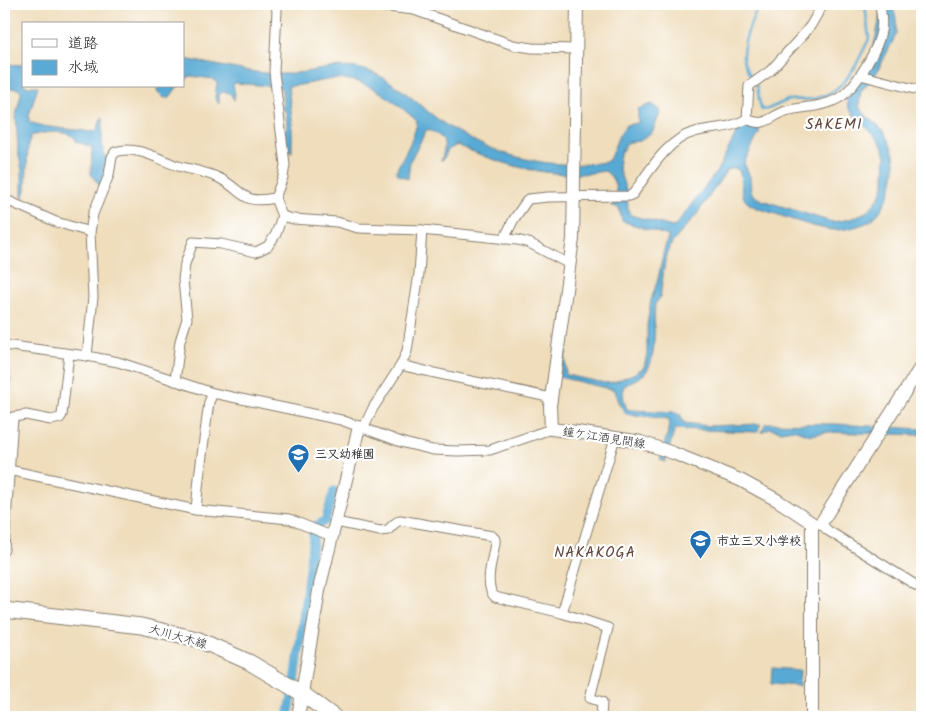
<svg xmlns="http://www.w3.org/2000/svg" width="926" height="721" font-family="Kalam,'Klee One',sans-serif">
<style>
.water{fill:#59aad4;stroke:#3a6378}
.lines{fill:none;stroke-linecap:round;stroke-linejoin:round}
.stream{stroke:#59aad4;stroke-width:2.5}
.canal{stroke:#59aad4;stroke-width:9}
.street-casing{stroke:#867c6c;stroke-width:11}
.secondary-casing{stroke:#867c6c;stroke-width:14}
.primary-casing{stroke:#867c6c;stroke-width:17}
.street{stroke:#fff;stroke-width:9}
.secondary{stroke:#fff;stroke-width:12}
.primary{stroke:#fff;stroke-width:15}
.labels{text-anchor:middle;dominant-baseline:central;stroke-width:4.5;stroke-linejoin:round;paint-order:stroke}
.street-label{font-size:12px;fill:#1c1c1c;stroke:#fff}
.poi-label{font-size:12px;font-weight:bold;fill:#1c1c1c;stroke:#fff;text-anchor:start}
.quarter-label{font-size:15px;letter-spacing:1px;fill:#60463b;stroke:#fff}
</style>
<rect width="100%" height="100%" fill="#fff"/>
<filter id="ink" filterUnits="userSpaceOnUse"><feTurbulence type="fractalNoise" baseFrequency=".02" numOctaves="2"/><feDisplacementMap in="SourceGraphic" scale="10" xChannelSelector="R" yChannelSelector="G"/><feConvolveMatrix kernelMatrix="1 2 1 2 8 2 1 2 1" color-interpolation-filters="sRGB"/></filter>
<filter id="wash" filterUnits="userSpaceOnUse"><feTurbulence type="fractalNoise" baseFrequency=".0096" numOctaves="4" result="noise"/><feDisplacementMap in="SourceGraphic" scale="20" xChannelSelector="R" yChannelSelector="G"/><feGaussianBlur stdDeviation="1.12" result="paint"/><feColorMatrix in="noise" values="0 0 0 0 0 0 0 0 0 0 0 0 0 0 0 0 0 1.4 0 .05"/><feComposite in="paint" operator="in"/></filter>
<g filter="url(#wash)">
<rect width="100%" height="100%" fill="#efddbb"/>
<g class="water">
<path d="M883 4H892L896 18V35L876 74 861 91 859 106C864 116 875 122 882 130 887 136 890 144 893 151 900 172 888 211 868 222 858 227 845 230 835 230 821 230 790 219 776 214 767 211 751 208 745 200 740 192 742 179 739 170L734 168 727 170 697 214 672 243 665 261 660 298 655 304C653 323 658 359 645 373 639 379 629 381 623 388L624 401 627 409 630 410 676 412 680 414 684 423 709 426 761 424 757 432 675 429 665 462 660 460 669 428V419L626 414 618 402 614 390 559 377 565 345H567L565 359 566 375 605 383 614 382 635 373 644 367 647 354V325L651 300 658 279 664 250 668 238V236L622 221 619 208 610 205 616 200C617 188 615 178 605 171 596 172 587 174 578 174 535 175 496 162 457 145L448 150 444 158 441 161C447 142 446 138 427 129L410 161 408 179 397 174 396 171C403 156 416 136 417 121 394 101 371 80 339 79 322 79 305 86 288 86L292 119V152L286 151 284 130 287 128 286 112 283 110 282 90 280 87 235 83 233 84 235 94 234 100 230 93 223 92 219 94V104L215 98 217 83 213 79 191 76 184 80V59C214 64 252 74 282 74 309 74 334 63 361 69 394 77 416 104 443 123 490 155 549 171 606 162L610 158 619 135 626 125 638 123V109L652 104 661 111 652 133 640 141 629 142 626 144 620 154 618 167 627 193 628 209 631 215 672 227 675 226 717 171 739 128 747 126 759 129V133L744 163 750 177 751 191 754 196 762 200 832 222 850 219 866 212 875 203 881 194 885 181 886 155 881 144 872 133 852 113 848 108 847 98 869 67Z"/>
<path d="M4 64 24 65V86H38L29 115V122L42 126 92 132 97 130 102 117 103 118C103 132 99 148 107 159L102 183 100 186 91 174 92 147 77 142C73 128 42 132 31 136L28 145 26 190 24 197 22 196V170L18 152 16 115 21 94 20 90 15 88 4 90Z"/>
<polygon points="158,86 178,86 170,97 164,98 157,91"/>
<polygon points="4,371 10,377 11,381 6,415 4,472"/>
<polygon points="766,423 836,424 922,429 922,435 826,432 811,435 793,429 781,431 770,428 761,432"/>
<polygon points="772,668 800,670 799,686 771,684"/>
</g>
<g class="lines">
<path class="stream" d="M760 4C753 16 739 50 744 63 747 72 754 79 757 87 759 96 758 101 762 110L768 109 788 100 814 99 831 93 844 82 855 67 869 39 865 4"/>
<polyline class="canal" points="288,717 296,675 313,536 317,525 325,521 334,491"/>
</g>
</g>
<g filter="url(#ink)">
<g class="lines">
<defs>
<g id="street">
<polyline points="361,4 414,10 513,45 532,48 576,49"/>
<polyline points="860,75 922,91"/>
<path d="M747 119C765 128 769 117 786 111 804 106 825 108 842 96 857 85 878 49 881 31 883 22 881 12 880 4"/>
<polyline points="747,119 749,86 770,71 804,34 811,25 823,4"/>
<polyline points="4,199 56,222 90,232"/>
<polyline points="282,216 293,219 337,222 358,228 422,230 517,240 529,243 569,264"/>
<path d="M504 239 514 219 528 199 548 197 629 196 633 194C649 172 667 139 695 132 713 127 730 129 747 119"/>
<polyline points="4,345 87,356 118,362 213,393 341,420 404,443 433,450 458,451 490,450 551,429"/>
<path d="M87 356 93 297 90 232 93 214 109 175 112 157 115 152C137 145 158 159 178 166 192 170 206 172 219 178 245 191 240 205 275 198"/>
<path d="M401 365C451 378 501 386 551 398"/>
<polyline points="175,381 180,341 187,319 183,280 185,264 193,242 221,244 256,252 268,246 276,234 282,216 275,198 283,177 285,165 274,72 277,10 275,4"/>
<polyline points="363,429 373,408 401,365 407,351 419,274 422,230"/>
<polyline points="4,469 196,510 289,519 331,536"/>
<polyline points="196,510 199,478 209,402 213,393"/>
<path d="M336 522 380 531 388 530 394 524 400 520 492 536 495 539V543C493 558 483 586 495 597L562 613 608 628 590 698 602 702 601 717"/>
<polyline points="815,523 821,523 827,530 922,589"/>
<polyline points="4,550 13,417 26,415 51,420 60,418 62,415 69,354"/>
<polyline points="562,613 615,438"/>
</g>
<g id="secondary">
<polyline points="577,4 573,239 550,406 551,429 577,432 641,442 673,453 740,480 777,500 812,523 812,717"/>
<polyline points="821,523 922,365"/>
<polyline points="298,717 320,585 359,427"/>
</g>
<polyline id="primary" points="4,610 141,626 197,639 249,662 303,694 334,717"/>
</defs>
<use href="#street" class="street-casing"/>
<use href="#secondary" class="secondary-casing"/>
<use href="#primary" class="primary-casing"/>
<use href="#street" class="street"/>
<use href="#secondary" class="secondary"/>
<use href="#primary" class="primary"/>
</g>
</g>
<defs>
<symbol id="school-pin" viewBox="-11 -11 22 30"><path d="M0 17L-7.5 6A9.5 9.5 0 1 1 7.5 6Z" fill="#1f6fb2" stroke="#fff"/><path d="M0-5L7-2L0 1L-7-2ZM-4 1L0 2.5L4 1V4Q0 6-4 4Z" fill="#fff"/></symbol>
</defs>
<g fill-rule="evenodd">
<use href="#school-pin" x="286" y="442" width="25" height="34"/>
<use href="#school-pin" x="688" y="528" width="25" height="34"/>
</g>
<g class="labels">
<g class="street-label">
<text transform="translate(604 438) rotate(9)">鐘ケ江酒見間線</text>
<text transform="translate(178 637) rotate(16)">大川大木線</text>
</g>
<g class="poi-label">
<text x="315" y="454">三又幼稚園</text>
<text x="717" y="541">市立三又小学校</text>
</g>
<g class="quarter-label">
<text x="834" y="125">SAKEMI</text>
<text x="595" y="553">NAKAKOGA</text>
</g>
</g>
<rect width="926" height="721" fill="none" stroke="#fff" stroke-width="20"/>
<rect x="22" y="22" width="162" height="65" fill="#ffffff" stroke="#a4a4a4"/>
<rect x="32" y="39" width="25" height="8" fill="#ffffff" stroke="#a4a4a4"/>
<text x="68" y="48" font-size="15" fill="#1c1c1c">道路</text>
<rect x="32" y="60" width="25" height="15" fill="#59aad4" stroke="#a4a4a4"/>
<text x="68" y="72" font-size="15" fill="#1c1c1c">水域</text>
</svg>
